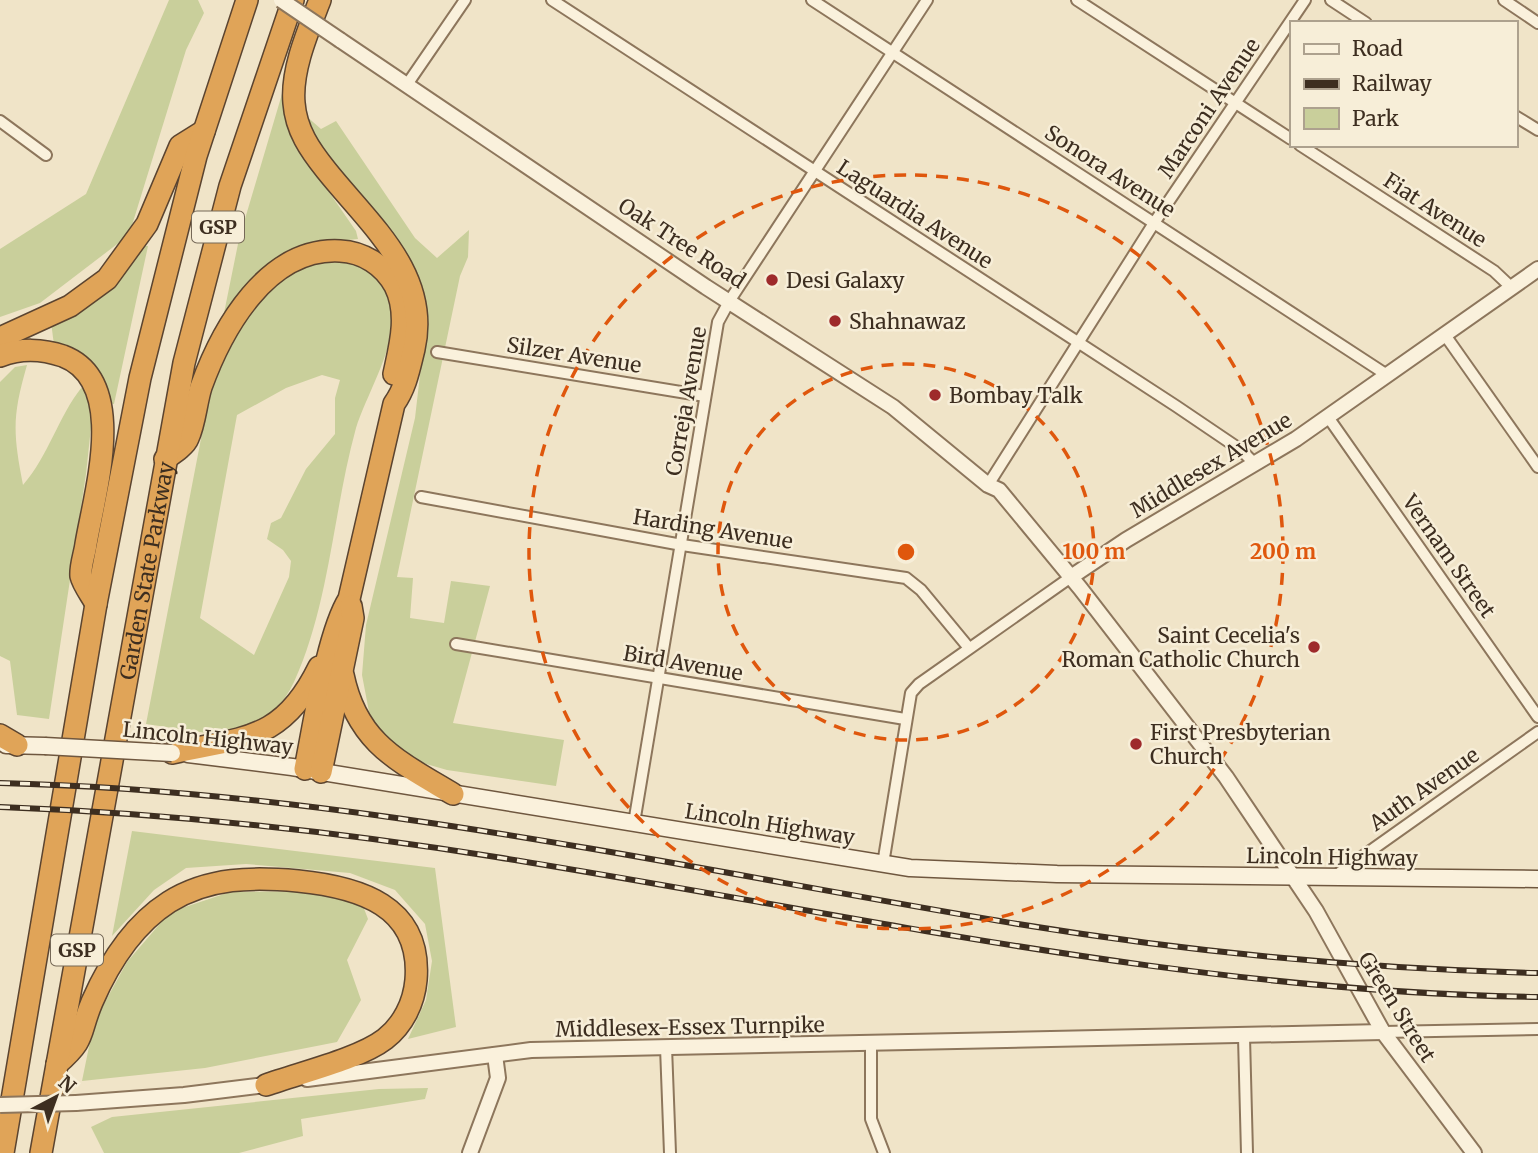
<svg xmlns="http://www.w3.org/2000/svg" width="1538" height="1153" font-family="Merriweather,serif">
<style>
.green{fill:#c9cf9b;fill-rule:evenodd}
.lines{fill:none;stroke-linecap:round;stroke-linejoin:round}
.minor-casing{stroke:#8d765c;stroke-width:14}
.tertiary-casing{stroke:#8d765c;stroke-width:18}
.secondary-casing{stroke:#6f573f;stroke-width:19}
.motorway-casing{stroke:#5b4430;stroke-width:24}
.minor{stroke:#faf1dc;stroke-width:10}
.tertiary{stroke:#faf1dc;stroke-width:14}
.secondary{stroke:#faf1dc;stroke-width:16}
.motorway{stroke:#e0a458;stroke-width:21}
.rail-casing{stroke:#3d2e20;stroke-width:6}
.rail{stroke:#f7eed8;stroke-width:3.5;stroke-dasharray:10;stroke-linecap:butt}
.tertiary-bridge-casing{stroke:#8d765c;stroke-width:18;stroke-linecap:butt}
.secondary-bridge-casing{stroke:#6f573f;stroke-width:19;stroke-linecap:butt}
.tertiary-bridge{stroke:#faf1dc;stroke-width:14}
.secondary-bridge{stroke:#faf1dc;stroke-width:16}
.ring{fill:none;stroke:#df570d;stroke-width:3.5;stroke-dasharray:12 9}
.poi-dot{fill:#9e2a2b;stroke:#f7eed8;stroke-width:2.5}
.labels{text-anchor:middle;dominant-baseline:central;stroke-width:5;stroke-linejoin:round;paint-order:stroke}
.shield{fill:#f7eed8;stroke:#756857;stroke-width:2}
.shield-label{font-size:19px;font-weight:bold;fill:#3d2e20}
.street-label{font-size:21px;fill:#3d2e20;stroke:#f7eed8}
.poi-label{font-size:21px;fill:#3d2e20;stroke:#f7eed8;text-anchor:start}
.centre{fill:#df570d;stroke:#f7eed8;stroke-width:3.5}
.ring-label{font-size:21px;text-anchor:middle;font-weight:bold;fill:#df570d;stroke:#f7eed8;stroke-width:5;stroke-linejoin:round;paint-order:stroke}
</style>
<rect width="100%" height="100%" fill="#f0e4c8"/>
<g class="green">
<polygon points="169,0 198,0 204,13 186,50 129,235 40,303 0,317 0,249 86,194"/>
<polygon points="282,94 302,153 356,231 358,239 327,242 222,323 239,239"/>
<polygon points="305,115 321,129 336,121 415,238 437,258 469,230 468,257 460,276 397,577 413,578 410,618 444,623 451,581 490,586 453,723 564,740 556,786 447,770 402,757 370,717 362,675 366,625 415,418 426,323 320,148"/>
<path d="M143 246H148L114 404 109 403C104 366 85 360 54 345L51 322Z"/>
<path d="M335 259C362 264 385 277 392 307 399 342 366 395 356 428 333 511 330 603 294 682 282 708 262 722 240 738L146 724 210 392C228 345 253 288 302 266 312 262 325 261 335 259ZM322 375 340 380 335 398V434L306 469 281 518 271 523 267 539 283 550 291 561 289 577 254 655 200 618 237 415 286 388Z"/>
<path d="M27 365C12 417 13 433 23 485 49 455 58 417 82 387L93 408 86 474 49 719 17 715 10 661 0 656V382L15 367Z"/>
<polygon points="132,831 435,868 456,1027 408,1039 426,1000 432,961 425,924 395,890 350,873 246,864 186,868 154,890 112,936"/>
<polygon points="314,891 363,906 368,919 347,960 361,1000 337,1042 205,1068 82,1081 94,1022 127,962 170,912 230,892"/>
<polygon points="428,1088 425,1099 301,1119 303,1136 239,1153 104,1153 91,1127 112,1117 379,1089"/>
</g>
<g class="lines">
<defs>
<g id="minor">
<polyline points="552,0 1176,406 1241,450 1255,464"/>
<polyline points="812,0 1387,375"/>
<polyline points="1077,0 1291,139"/>
<polyline points="1331,0 1366,23"/>
<polyline points="1504,0 1538,23"/>
<polyline points="406,86 465,0"/>
<polyline points="1515,116 1538,130"/>
<polyline points="0,121 46,155"/>
<polyline points="1300,145 1494,271 1512,288"/>
<polyline points="1445,335 1538,467"/>
<polyline points="437,352 705,396"/>
<polyline points="1328,417 1538,717"/>
<polyline points="988,485 1154,223 1305,0"/>
<polyline points="421,497 682,545 906,578 921,590 969,648"/>
<polyline points="456,644 905,719"/>
<polyline points="634,823 718,322 730,300 927,0"/>
<polyline points="883,864 911,693 919,684 1071,577"/>
<polyline points="1335,876 1538,732"/>
<polyline points="1383,1032 1538,1029"/>
<polyline points="1244,1037 1247,1153"/>
<polyline points="871,1045 871,1119 884,1153"/>
<polyline points="666,1047 670,1153"/>
</g>
<g id="tertiary">
<polyline points="340,40 706,287 893,407 988,485 999,490 1080,588 1226,777 1316,911 1383,1032 1474,1153"/>
<polyline points="1071,577 1126,540 1296,439 1538,269"/>
<polyline points="307,1079 531,1050 1383,1032"/>
<polyline points="76,1103 184,1095 273,1084"/>
<polyline points="470,1153 498,1078 495,1055"/>
</g>
<g id="secondary">
<polyline points="6,745 45,746"/>
<polyline points="188,754 292,767 910,868 1057,874 1538,879"/>
</g>
<g id="motorway">
<polyline points="0,338 70,306 107,279 147,224 180,146 204,131"/>
<path d="M0 356C20 348 43 349 63 356 129 381 95 491 86 544 85 553 80 566 81 576 83 585 92 596 96 604"/>
<path d="M165 459C172 454 185 446 188 438 195 423 196 403 201 387 222 329 267 247 340 251 363 252 384 265 395 286 409 314 400 346 394 374"/>
<path d="M343 675C357 743 398 761 453 794"/>
<polyline points="0,735 17,745"/>
<path d="M172 753C245 737 283 741 319 667"/>
<path d="M305 769C314 726 327 634 349 599L394 404C406 387 409 369 414 349 431 274 369 224 326 170 310 150 296 130 294 103 291 70 308 31 320 0"/>
<polyline points="321,772 353,618 351,606"/>
<path d="M57 1064C87 1038 78 1035 92 1002 109 963 133 925 169 902 209 877 253 877 298 881 358 887 422 905 416 980 414 1003 403 1025 385 1039 359 1059 299 1073 266 1085"/>
<polyline points="3,1153 96,604 140,378 196,156 247,0"/>
<path id="s1" d="M41 1153 184 363 230 186 293 0"/>
</g>
</defs>
<use href="#minor" class="minor-casing"/>
<use href="#tertiary" class="tertiary-casing"/>
<use href="#secondary" class="secondary-casing"/>
<use href="#motorway" class="motorway-casing"/>
<use href="#minor" class="minor"/>
<use href="#tertiary" class="tertiary"/>
<use href="#secondary" class="secondary"/>
<use href="#motorway" class="motorway"/>
<defs>
<g id="rail">
<path d="M0 783C344 791 681 868 1018 924 1190 952 1364 969 1538 973"/>
<path d="M0 807C166 813 332 831 496 857 843 912 1186 992 1538 997"/>
</g>
</defs>
<use href="#rail" class="rail-casing"/>
<use href="#rail" class="rail"/>
<defs>
<g id="tertiary-bridge">
<polyline points="281,0 340,40"/>
<polyline points="0,1105 76,1103"/>
</g>
<polyline id="secondary-bridge" points="45,746 172,753"/>
</defs>
<use href="#tertiary-bridge" class="tertiary-bridge-casing"/>
<use href="#secondary-bridge" class="secondary-bridge-casing"/>
<use href="#tertiary-bridge" class="tertiary-bridge"/>
<use href="#secondary-bridge" class="secondary-bridge"/>
</g>
<g class="ring">
<circle cx="906" cy="552" r="188"/>
<circle cx="906" cy="552" r="377"/>
</g>
<g class="poi-dot">
<circle cx="772" cy="280" r="7"/>
<circle cx="835" cy="321" r="7"/>
<circle cx="935" cy="395" r="7"/>
<circle cx="1314" cy="647" r="7"/>
<circle cx="1136" cy="744" r="7"/>
</g>
<g class="labels">
<g class="shield">
<rect x="192" y="211.5" width="52" height="31" rx="5"/>
<rect x="51" y="934.5" width="52" height="31" rx="5"/>
</g>
<g class="shield-label">
<text x="218" y="227">GSP</text>
<text x="77" y="950">GSP</text>
</g>
<g class="street-label">
<text transform="translate(1209 108) rotate(-56)">Marconi Avenue</text>
<text transform="translate(1110 171) rotate(33)">Sonora Avenue</text>
<text transform="translate(1435 210) rotate(33)">Fiat Avenue</text>
<text transform="translate(915 214) rotate(33)">Laguardia Avenue</text>
<text transform="translate(682 243) rotate(33)">Oak Tree Road</text>
<text transform="translate(574 355) rotate(9)">Silzer Avenue</text>
<text transform="translate(686 401) rotate(-80)">Correja Avenue</text>
<text transform="translate(1211 465) rotate(-31)">Middlesex Avenue</text>
<text transform="translate(713 529) rotate(9)">Harding Avenue</text>
<text transform="translate(1449 556) rotate(55)">Vernam Street</text>
<text stroke="none"><textPath href="#s1" startOffset="592">Garden State Parkway</textPath></text>
<text transform="translate(683 663) rotate(10)">Bird Avenue</text>
<text transform="translate(208 738) rotate(6)">Lincoln Highway</text>
<text transform="translate(1424 789) rotate(-35)">Auth Avenue</text>
<text transform="translate(770 824) rotate(9)">Lincoln Highway</text>
<text transform="translate(1332 857) rotate(1)">Lincoln Highway</text>
<text transform="translate(1397 1007) rotate(58)">Green Street</text>
<text transform="translate(690 1027) rotate(-1)">Middlesex-Essex Turnpike</text>
</g>
<g class="poi-label">
<text x="786" y="280">Desi Galaxy</text>
<text x="849" y="321">Shahnawaz</text>
<text x="949" y="395">Bombay Talk</text>
<text x="1300" y="635" text-anchor="end">Saint Cecelia's<tspan x="1300" dy="24">Roman Catholic Church</tspan></text>
<text x="1150" y="732">First Presbyterian<tspan x="1150" dy="24">Church</tspan></text>
</g>
</g>
<circle cx="906" cy="552" r="10" class="centre"/>
<g class="ring-label">
<text x="1094" y="559">100 m</text>
<text x="1283" y="559">200 m</text>
</g>
<rect x="1290" y="21" width="228" height="126" fill="#f7eed8" stroke="#ada18e" stroke-width="2"/>
<rect x="1304" y="44" width="35" height="10" fill="#faf1dc" stroke="#ada18e" stroke-width="2"/>
<text x="1352" y="56" font-size="21" fill="#3d2e20">Road</text>
<rect x="1304" y="79" width="35" height="10" fill="#3d2e20" stroke="#ada18e" stroke-width="2"/>
<text x="1352" y="91" font-size="21" fill="#3d2e20">Railway</text>
<rect x="1304" y="108" width="35" height="21" fill="#c9cf9b" stroke="#ada18e" stroke-width="2"/>
<text x="1352" y="126" font-size="21" fill="#3d2e20">Park</text>
<g transform="translate(56 1097) rotate(41)" stroke="#f7eed8" stroke-width="5" paint-order="stroke">
<path d="M0-5L12 26L0 18L-12 26Z" fill="#3d2e20"/>
<text y="-10" font-size="19" font-weight="bold" text-anchor="middle" fill="#3d2e20">N</text>
</g>
</svg>
